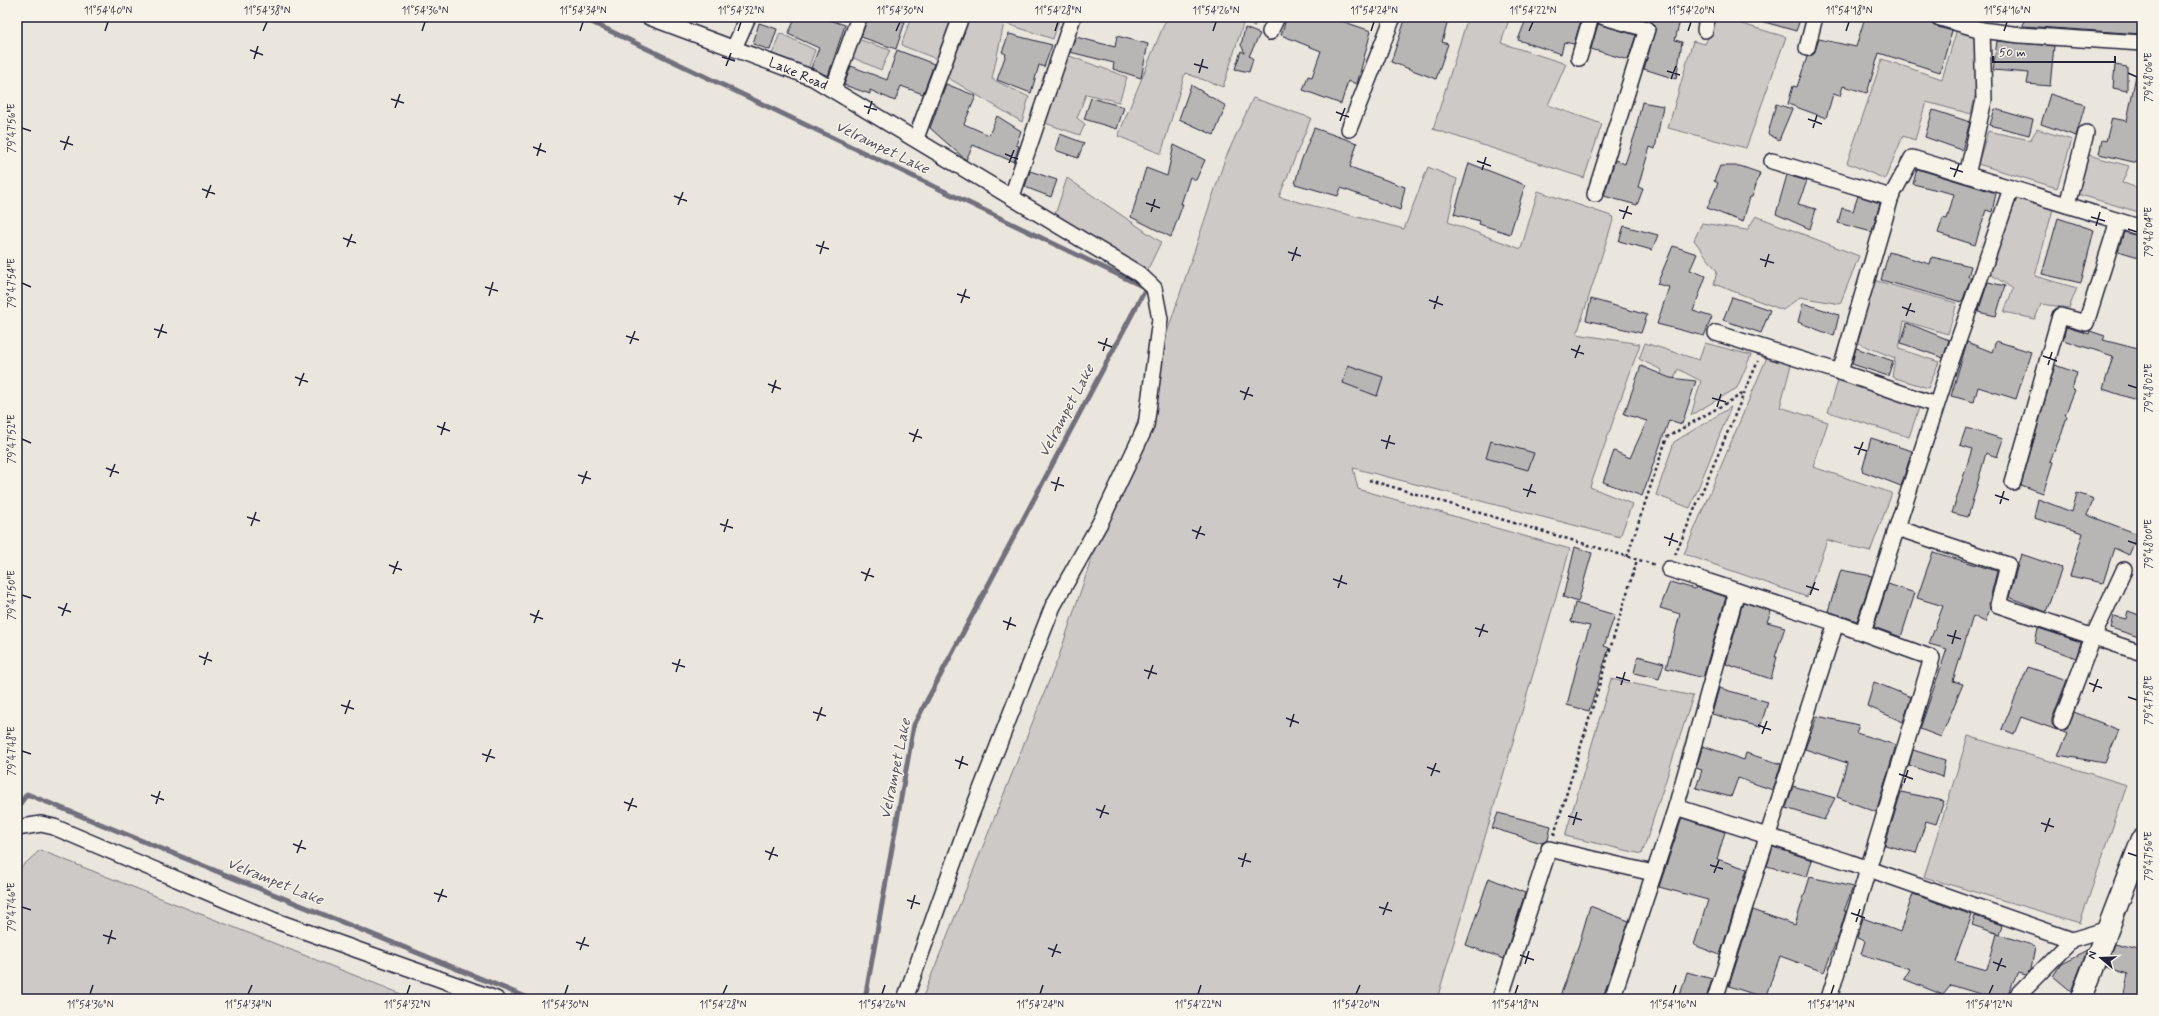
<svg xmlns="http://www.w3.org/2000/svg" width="2159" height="1016" font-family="Mynerve,sans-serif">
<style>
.green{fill:#cdc9c6;stroke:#787680}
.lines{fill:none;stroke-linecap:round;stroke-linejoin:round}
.stream{stroke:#716f7b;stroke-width:5}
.building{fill:#b8b6b5;stroke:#22223b}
.street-casing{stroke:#22223b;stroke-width:18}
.secondary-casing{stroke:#22223b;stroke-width:24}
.path{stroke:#22223b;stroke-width:2.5;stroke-dasharray:3 3;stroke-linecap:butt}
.street{stroke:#f7f3e8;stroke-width:15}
.secondary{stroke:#f7f3e8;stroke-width:21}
.ticks{fill:none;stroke:#22223b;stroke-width:1.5}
.labels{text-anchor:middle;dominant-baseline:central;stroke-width:3;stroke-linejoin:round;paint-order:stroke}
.street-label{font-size:14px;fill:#22223b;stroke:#f7f3e8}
.water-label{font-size:15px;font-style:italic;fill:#504f60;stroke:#f7f3e8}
.neatline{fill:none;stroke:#22223b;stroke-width:1.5}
.ticks-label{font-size:10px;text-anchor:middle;fill:#22223b}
</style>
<rect width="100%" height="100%" fill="#eae6de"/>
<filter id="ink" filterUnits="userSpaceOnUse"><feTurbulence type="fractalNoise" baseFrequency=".025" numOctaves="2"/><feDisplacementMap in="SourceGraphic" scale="8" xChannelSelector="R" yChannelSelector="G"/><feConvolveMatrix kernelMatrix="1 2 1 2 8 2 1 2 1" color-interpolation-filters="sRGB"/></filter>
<g filter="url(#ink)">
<g class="green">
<polygon points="911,17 953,17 937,59 903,46 902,43"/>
<polygon points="967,17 1060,17 1053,39 1004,23 992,79 1029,97 1022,122 945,76"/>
<polygon points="1167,17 1258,17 1254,27 1244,21 1223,87 1185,73 1161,154 1118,136"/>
<polygon points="1468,17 1510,17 1501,43 1566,64 1548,105 1602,124 1584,178 1433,129"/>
<polygon points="1718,17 1786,37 1746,148 1668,128 1693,41 1705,44"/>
<polygon points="1957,29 1977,35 1977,88 1971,114 1926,102 1915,140 1903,136 1885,179 1847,163 1882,59 1942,79"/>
<polygon points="780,33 815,50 807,72 771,57"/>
<polygon points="855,38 890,50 881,70 849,56"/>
<polygon points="1064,54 1127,77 1119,102 1086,94 1077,118 1085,124 1080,135 1042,122"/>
<polygon points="1253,98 1311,118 1279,197 1404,229 1428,167 1457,179 1448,222 1521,249 1538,191 1614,217 1577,334 1640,344 1590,487 1632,504 1620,537 1353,468 1358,489 1570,549 1437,999 922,999 1059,656 1225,159"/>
<polygon points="2037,129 2072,140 2057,188 1978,164 1988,131 2030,140"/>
<polygon points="2088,155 2129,166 2122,183 2142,189 2142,213 2077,194"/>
<polygon points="1067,178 1161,242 1147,271 1055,215"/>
<polygon points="2013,197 2053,209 2035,276 2077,288 2069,308 2041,304 2035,319 2004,312 2013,289 1989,273"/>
<polygon points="1756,216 1859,256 1840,304 1800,297 1783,310 1714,284 1717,271 1694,240 1702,223 1747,230"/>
<polygon points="1873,280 1957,303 1948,334 1904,321 1899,349 1939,362 1928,388 1892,377 1895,358 1853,341"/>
<polygon points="1645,343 1699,360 1705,343 1751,355 1737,388 1691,415 1701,381 1678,369 1661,410 1653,404 1662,370 1639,359"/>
<polygon points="1767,357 1791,365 1780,407 1828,422 1813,467 1892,493 1870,552 1827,540 1807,597 1684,554"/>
<polygon points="1839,378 1920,405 1909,437 1828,412"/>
<polygon points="1731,407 1690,508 1656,495 1674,442"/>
<polygon points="1611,679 1693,696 1642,854 1565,836"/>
<polygon points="1968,736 2127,785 2080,923 1924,877"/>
<polygon points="40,850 414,999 17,999 17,871"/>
</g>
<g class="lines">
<g class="stream">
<polyline points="581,17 1146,288 914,725 865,999"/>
<polyline points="17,808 27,794 531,999"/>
</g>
</g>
<g class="building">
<polygon points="796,17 821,17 845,25 828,76 811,68 819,48 788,34"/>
<polygon points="868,17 903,17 902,21 905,22 896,49 861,37"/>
<polygon points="1287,17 1330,17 1371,31 1357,84 1348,81 1341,104 1303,90 1308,76 1312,77 1321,51 1281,35"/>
<polygon points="1406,17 1449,17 1442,42 1448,44 1436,79 1391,62"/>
<polygon points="1527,17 1582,17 1574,44 1564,42 1561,54 1518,40"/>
<polygon points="1637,17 1681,17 1675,40 1682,42 1676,79 1644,69 1656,27 1650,20"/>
<polygon points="1762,17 1801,17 1796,31 1761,21"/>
<polygon points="1865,17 1905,17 1923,21 1923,18 1928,20 1934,26 1952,31 1940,72 1879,53 1867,93 1843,86 1840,96 1833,94 1826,118 1788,104 1793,86 1797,87 1807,57 1814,54 1819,39 1856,47"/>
<polygon points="2024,17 2142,17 2142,34 2023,26"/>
<polygon points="759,23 777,29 770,50 753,44"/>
<polygon points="1598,24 1636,35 1628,60 1591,49"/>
<polygon points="1245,28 1260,34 1249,56 1253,59 1249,72 1235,69 1241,51 1245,53 1241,45"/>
<polygon points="1009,34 1052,45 1044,67 1039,65 1031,93 997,80 1006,54 1002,52"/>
<polygon points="1117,36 1148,44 1141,78 1113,69 1114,63 1070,52 1076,37 1115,47"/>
<polygon points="1997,41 2054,46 2050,86 2027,84 2029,73 1993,70"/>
<polygon points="897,50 934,64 923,94 901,86 895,101 870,90 870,94 844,85 851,66 887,80"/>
<polygon points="2115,65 2127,67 2127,91 2113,88"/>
<polygon points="2136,75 2142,76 2142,164 2099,154 2102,140 2106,141 2112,118 2127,121"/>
<polygon points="946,84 976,96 964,124 989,135 997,116 1021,131 1016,145 1019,146 1014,162 973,145 966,160 930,128"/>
<polygon points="1191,85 1226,106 1214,135 1179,119"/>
<polygon points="2050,94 2085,105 2076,136 2041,124"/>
<polygon points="1091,98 1124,107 1117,129 1084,119"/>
<polygon points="1642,102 1663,106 1655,149 1650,147 1638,187 1643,189 1637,205 1604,196 1615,160 1625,164 1637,128 1636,128"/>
<polygon points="1776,104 1792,109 1779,140 1768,134"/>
<polygon points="1995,109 2033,120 2029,135 1990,125"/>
<polygon points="1933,110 1970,122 1962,150 1925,137"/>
<polygon points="1314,128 1357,143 1350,167 1405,187 1400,210 1341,188 1338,196 1295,184 1300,164"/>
<polygon points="1060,134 1084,143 1078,158 1055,150"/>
<polygon points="1174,145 1205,160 1196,180 1190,177 1181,204 1183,204 1171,237 1131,217 1146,168 1167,176"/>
<polygon points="1469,163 1525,185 1510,234 1479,224 1480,221 1454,214"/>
<polygon points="1720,166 1740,166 1760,173 1752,197 1750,197 1743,222 1707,208 1718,183 1714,181"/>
<polygon points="1917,169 1996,193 1992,212 1986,210 1975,245 1938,233 1943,218 1947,219 1954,194 1913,184"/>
<polygon points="1030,171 1057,180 1051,197 1025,187"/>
<polygon points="1787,175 1807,181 1798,204 1816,209 1810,229 1776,214"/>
<polygon points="1858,196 1880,203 1872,232 1838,223 1842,208 1853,211"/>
<polygon points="2058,218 2094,230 2081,283 2042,274"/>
<polygon points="1624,226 1658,235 1652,250 1619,241"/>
<polygon points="2124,232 2142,237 2142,258 2118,251"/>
<polygon points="1673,246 1697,254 1690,270 1706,276 1693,311 1712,317 1704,336 1657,324 1669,287 1657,284"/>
<polygon points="1889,252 1930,264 1932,257 1971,266 1968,277 1971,277 1962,302 1881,280"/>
<polygon points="1988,282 2005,286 1996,316 1978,312"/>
<polygon points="1732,297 1770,310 1761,333 1723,320"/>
<polygon points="1591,299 1647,315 1641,333 1586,320"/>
<polygon points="1803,303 1839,315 1834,336 1798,322"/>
<polygon points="1907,323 1949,340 1943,358 1901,343"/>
<polygon points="2066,327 2089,334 2090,331 2105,336 2103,340 2142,350 2142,402 2103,389 2113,356 2063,340"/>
<polygon points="1996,341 2031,352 2016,399 1978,387 1974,402 1951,396 1967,342 1992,352"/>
<polygon points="1856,348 1893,361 1888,376 1852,364"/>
<polygon points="1348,365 1383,377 1377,396 1343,383"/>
<polygon points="2055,365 2077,373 2072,389 2075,390 2065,415 2067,416 2062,433 2050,461 2053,462 2043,493 2021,485"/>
<polygon points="1641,366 1670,378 1696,381 1682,424 1669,420 1642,496 1603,482 1614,451 1630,458 1647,421 1624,414"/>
<polygon points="1966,428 2003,439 1997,457 1986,453 1968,517 1952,513 1972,449 1960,445"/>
<polygon points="1871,438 1912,451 1901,486 1862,471"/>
<polygon points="1491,441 1534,453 1528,470 1486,458"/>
<polygon points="2077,493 2094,499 2087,515 2138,534 2129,555 2114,548 2103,583 2070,576 2083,533 2034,518 2038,499 2072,512"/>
<polygon points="1575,547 1592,553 1578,602 1563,597"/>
<polygon points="1933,552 1997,571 1989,603 1990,609 1985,622 1973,616 1953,681 1963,684 1941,737 1920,729 1947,649 1929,644 1943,606 1917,598"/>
<polygon points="2021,554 2062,568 2046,612 2009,597"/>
<polygon points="1841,570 1872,576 1857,621 1828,611"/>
<polygon points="1670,582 1695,589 1696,587 1726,597 1703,678 1666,668 1680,614 1660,608"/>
<polygon points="1888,584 1915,593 1901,637 1874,627"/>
<polygon points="1743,602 1771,611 1767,622 1785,627 1775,657 1777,657 1771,679 1726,664"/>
<polygon points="1575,603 1615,615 1604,646 1609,648 1589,711 1567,705 1579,658 1590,626 1571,622"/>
<polygon points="2128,611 2142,616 2142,638 2111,628 2114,616 2126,619"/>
<polygon points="2038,628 2081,642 2076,658 2035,643"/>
<polygon points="1638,656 1664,663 1659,679 1634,673"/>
<polygon points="2028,667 2067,680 2052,719 2052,724 2057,730 2021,717 2014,734 2002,729"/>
<polygon points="1874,682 1911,697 1903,722 1867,706"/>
<polygon points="1719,688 1768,702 1760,727 1712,714"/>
<polygon points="2074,712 2119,730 2105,763 2058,755 2068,734 2060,731 2067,729"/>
<polygon points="1817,716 1859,725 1856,733 1896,745 1876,812 1837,797 1847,763 1805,749"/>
<polygon points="1703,746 1744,760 1746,753 1781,764 1773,790 1738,778 1731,797 1696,788 1702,770 1696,768"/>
<polygon points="1913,750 1945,760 1942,777 1909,765"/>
<polygon points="1793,786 1835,798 1824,820 1786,808"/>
<polygon points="1901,792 1944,801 1936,824 1926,821 1916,853 1885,845"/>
<polygon points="1498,813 1551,826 1548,840 1542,843 1492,828"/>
<polygon points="1682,818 1725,832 1717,859 1747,869 1720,955 1694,945 1708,900 1659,887"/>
<polygon points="1773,847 1812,860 1807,877 1767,866"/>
<polygon points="1810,877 1853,887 1844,911 1846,911 1838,937 1824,972 1780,956 1765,998 1729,986 1753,910 1795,925"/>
<polygon points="1489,878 1525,893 1504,959 1466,945"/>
<polygon points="1913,894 1972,915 1955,961 1987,970 1997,934 2035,946 2031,969 2025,975 2018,973 2005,999 1996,999 1951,985 1943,995 1904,979 1910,969 1861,954 1865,941 1857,938 1863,918 1900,932"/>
<polygon points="1590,906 1629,921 1603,997 1603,999 1559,999 1579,944"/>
<polygon points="1975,916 2002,925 1999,934 1972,925"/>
<polygon points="2115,943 2142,950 2142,999 2123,999 2128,974 2106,967"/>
<polygon points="2087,951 2071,991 2053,976 2061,964"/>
<polygon points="1687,972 1712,979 1706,999 1679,999"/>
</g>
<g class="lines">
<defs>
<g id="street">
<polyline points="649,17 813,78 1139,274 1154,288 1160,319 1146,426 1101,521 1053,606 967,825 905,999"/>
<polyline points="1937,17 1982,30 2020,35 2142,43"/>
<polyline points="1705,30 1707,17"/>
<polyline points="1270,32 1277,17"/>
<polyline points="734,48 748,17"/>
<polyline points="1807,48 1815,17"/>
<polyline points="1579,58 1591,17"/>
<polyline points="833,89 859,17"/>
<polyline points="1349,129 1393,17"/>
<polyline points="916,138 961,17"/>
<polyline points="1772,161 1891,197"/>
<polyline points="1967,175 1984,100 1982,30"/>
<polyline points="1595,194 1647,29 1604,17"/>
<polyline points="1012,196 1073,17"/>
<polyline points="2067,205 2086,133"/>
<polyline points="1716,333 1840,372 1936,405"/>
<polyline points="1840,372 1891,197 1912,158 2142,228"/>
<polyline points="2013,482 2060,316 2086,323 2118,221"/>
<polyline points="1897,528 2008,565 1998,605 2142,653"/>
<polyline points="1669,569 1836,623 1932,658 1830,995"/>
<polyline points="1863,632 1949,367 2011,189"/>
<polyline points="2061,722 2093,637 2124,570"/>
<polyline points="1676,807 1849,862 2072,940"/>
<polyline points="17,828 41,824 54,827 273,920 496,999"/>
<polyline points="1549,849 1653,873"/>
<polyline points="1500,999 1546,858"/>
<polyline points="1612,999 1676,807 1737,591"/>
<polyline points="1715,999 1836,623"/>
<polyline points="2014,999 2072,940 2108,929"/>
</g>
<polyline id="secondary" points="2081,999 2142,840"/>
</defs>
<use href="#street" class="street-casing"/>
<use href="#secondary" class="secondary-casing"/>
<g class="path">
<polyline points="1369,480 1656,565"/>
<polyline points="1675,555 1758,361"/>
<polyline points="1627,557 1667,437 1744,393"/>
<polyline points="1554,835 1637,560"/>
</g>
<use href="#street" class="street"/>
<use href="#secondary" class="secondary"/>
</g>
</g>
<path class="ticks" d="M105 31 108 22M263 31 267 22M422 31 425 22M580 31 583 22M738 31 741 22M896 31 900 22M1055 31 1058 22M1213 31 1216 22M1371 31 1374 22M1529 31 1533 22M1688 31 1691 22M1846 31 1849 22M2004 31 2007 22M250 50 263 55M722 57 735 61M254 59 258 46M1194 64 1208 68M726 66 731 53M1667 71 1680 75M1199 73 1203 59M2128 73 2137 77M1671 79 1676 66M391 99 404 103M864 106 877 110M395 108 400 94M1336 112 1349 117M868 114 872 101M1808 119 1822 124M1340 121 1345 108M22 128 31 131M1813 128 1817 115M60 141 73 145M533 147 546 152M64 150 69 136M1005 154 1018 159M537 156 541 143M1477 161 1491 166M1009 163 1014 150M1950 168 1963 172M1482 170 1486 157M1954 177 1959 164M202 189 215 194M674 196 687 201M206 198 211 185M1146 203 1160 208M678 205 683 192M1619 210 1632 214M1151 212 1155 199M2091 217 2105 221M1623 219 1628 206M2096 226 2100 212M2128 229 2137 232M343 238 356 243M816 245 829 249M347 247 352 234M1288 252 1301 256M820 254 824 241M1760 259 1774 263M1292 261 1297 247M1765 267 1769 254M22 283 31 287M485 287 498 291M957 294 970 298M489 296 493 282M1429 300 1443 305M961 303 966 289M1902 307 1915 312M1434 309 1438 296M1906 316 1911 303M154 329 167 333M626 336 639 340M158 338 163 324M1098 342 1112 347M630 344 635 331M1571 349 1584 354M1103 351 1107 338M2043 356 2057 361M1575 358 1580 345M2048 365 2052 352M295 377 308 382M768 384 781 389M2128 385 2137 388M299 386 304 373M1240 391 1253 396M772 393 776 380M1712 398 1726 402M1244 400 1249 387M1717 407 1721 394M437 426 450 431M909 433 922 438M441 435 445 422M22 439 31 443M1381 440 1395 444M913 442 918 429M1854 447 1867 451M1386 449 1390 435M1858 455 1863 442M106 468 119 473M578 475 591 479M110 477 115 464M1051 482 1064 486M582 484 587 471M1523 489 1536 493M1055 491 1059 477M1995 495 2009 500M1527 497 1532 484M2000 504 2004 491M247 517 260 521M720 524 733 528M251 526 256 512M1192 530 1205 535M724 532 728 519M1664 537 1678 542M1196 539 1201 526M2128 541 2137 544M1669 546 1673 533M389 565 402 570M861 572 874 577M393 574 398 561M1333 579 1347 584M865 581 870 568M1806 586 1819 590M1338 588 1342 575M22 595 31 598M1810 595 1815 582M58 607 71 612M530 614 543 619M62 616 67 603M1003 621 1016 626M534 623 539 610M1475 628 1488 632M1007 630 1011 617M1947 635 1961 639M1479 637 1484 624M1952 644 1956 630M199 656 212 661M672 663 685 667M204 665 208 652M1144 670 1157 674M676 672 680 659M1616 677 1630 681M1148 679 1153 665M2089 683 2102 688M1621 685 1625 672M2093 692 2098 679M2128 697 2137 700M341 705 354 709M813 712 826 716M345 714 350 700M1286 718 1299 723M817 721 822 707M1758 725 1771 730M1290 727 1294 714M1762 734 1767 721M22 751 31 754M482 754 495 758M955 760 968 765M486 762 491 749M1427 767 1440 772M959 769 963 756M1899 774 1913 779M1431 776 1436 763M1904 783 1908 770M151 795 164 800M624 802 637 807M156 804 160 791M1096 809 1109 814M628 811 633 798M1568 816 1582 820M1100 818 1105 805M2041 823 2054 827M1573 825 1577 812M2045 832 2050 818M293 844 306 849M765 851 778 856M297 853 302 840M2128 853 2137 856M1238 858 1251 862M769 860 774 847M1710 865 1723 869M1242 867 1246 853M1714 873 1719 860M434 893 447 897M907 900 920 904M438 902 443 889M22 907 31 910M1379 907 1392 911M911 909 915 895M1851 913 1865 918M1383 915 1388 902M1856 922 1860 909M103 935 116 939M576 942 589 946M108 944 112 930M1048 948 1061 953M580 950 585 937M1520 955 1534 960M1052 957 1057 944M1993 962 2006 967M1525 964 1529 951M1997 971 2002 958M90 994 93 985M248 994 252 985M407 994 410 985M565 994 568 985M723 994 727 985M882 994 885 985M1040 994 1043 985M1198 994 1201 985M1356 994 1360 985M1515 994 1518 985M1673 994 1676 985M1831 994 1834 985M1989 994 1993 985"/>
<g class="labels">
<g class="street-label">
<text transform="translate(798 74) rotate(23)">Lake Road</text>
</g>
<g class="water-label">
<text transform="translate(882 148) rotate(26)">Velrampet Lake</text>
<text transform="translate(1067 411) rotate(-62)">Velrampet Lake</text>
<text transform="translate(896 769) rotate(-78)">Velrampet Lake</text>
<text transform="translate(275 882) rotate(22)">Velrampet Lake</text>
</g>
</g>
<rect width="2159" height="1016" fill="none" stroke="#f7f3e8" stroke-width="44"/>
<g transform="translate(2101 958) rotate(289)" stroke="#f7f3e8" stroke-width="3" paint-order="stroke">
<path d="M0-3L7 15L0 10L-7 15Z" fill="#22223b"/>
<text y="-6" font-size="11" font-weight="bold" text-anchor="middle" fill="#22223b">N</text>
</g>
<path d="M1993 56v6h122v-6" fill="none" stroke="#22223b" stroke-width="2"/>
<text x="1999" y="56" font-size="12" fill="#22223b" stroke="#f7f3e8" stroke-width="3" paint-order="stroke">50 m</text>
<rect x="22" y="22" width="2115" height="972" class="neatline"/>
<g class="ticks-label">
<text x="108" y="14">11°54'40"N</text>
<text x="267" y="14">11°54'38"N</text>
<text x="425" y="14">11°54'36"N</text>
<text x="583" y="14">11°54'34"N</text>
<text x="741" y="14">11°54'32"N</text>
<text x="900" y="14">11°54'30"N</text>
<text x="1058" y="14">11°54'28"N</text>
<text x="1216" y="14">11°54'26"N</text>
<text x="1374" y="14">11°54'24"N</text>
<text x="1533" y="14">11°54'22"N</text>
<text x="1691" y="14">11°54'20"N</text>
<text x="1849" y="14">11°54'18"N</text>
<text x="2007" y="14">11°54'16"N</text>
<text transform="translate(2148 77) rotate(-90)" y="4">79°48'06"E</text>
<text transform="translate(11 128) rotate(-90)" y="4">79°47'56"E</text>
<text transform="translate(2148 232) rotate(-90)" y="4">79°48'04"E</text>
<text transform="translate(11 283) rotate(-90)" y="4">79°47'54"E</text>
<text transform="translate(2148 388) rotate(-90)" y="4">79°48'02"E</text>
<text transform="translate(11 439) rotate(-90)" y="4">79°47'52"E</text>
<text transform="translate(2148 544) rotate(-90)" y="4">79°48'00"E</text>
<text transform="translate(11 595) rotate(-90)" y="4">79°47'50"E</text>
<text transform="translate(2148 700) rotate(-90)" y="4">79°47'58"E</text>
<text transform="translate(11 751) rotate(-90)" y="4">79°47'48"E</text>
<text transform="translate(2148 856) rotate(-90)" y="4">79°47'56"E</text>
<text transform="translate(11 907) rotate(-90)" y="4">79°47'46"E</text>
<text x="90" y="1008">11°54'36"N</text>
<text x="248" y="1008">11°54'34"N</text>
<text x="407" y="1008">11°54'32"N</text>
<text x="565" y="1008">11°54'30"N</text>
<text x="723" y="1008">11°54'28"N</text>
<text x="882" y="1008">11°54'26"N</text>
<text x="1040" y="1008">11°54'24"N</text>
<text x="1198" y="1008">11°54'22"N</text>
<text x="1356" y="1008">11°54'20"N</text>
<text x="1515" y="1008">11°54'18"N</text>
<text x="1673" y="1008">11°54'16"N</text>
<text x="1831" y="1008">11°54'14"N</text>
<text x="1989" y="1008">11°54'12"N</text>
</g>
</svg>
